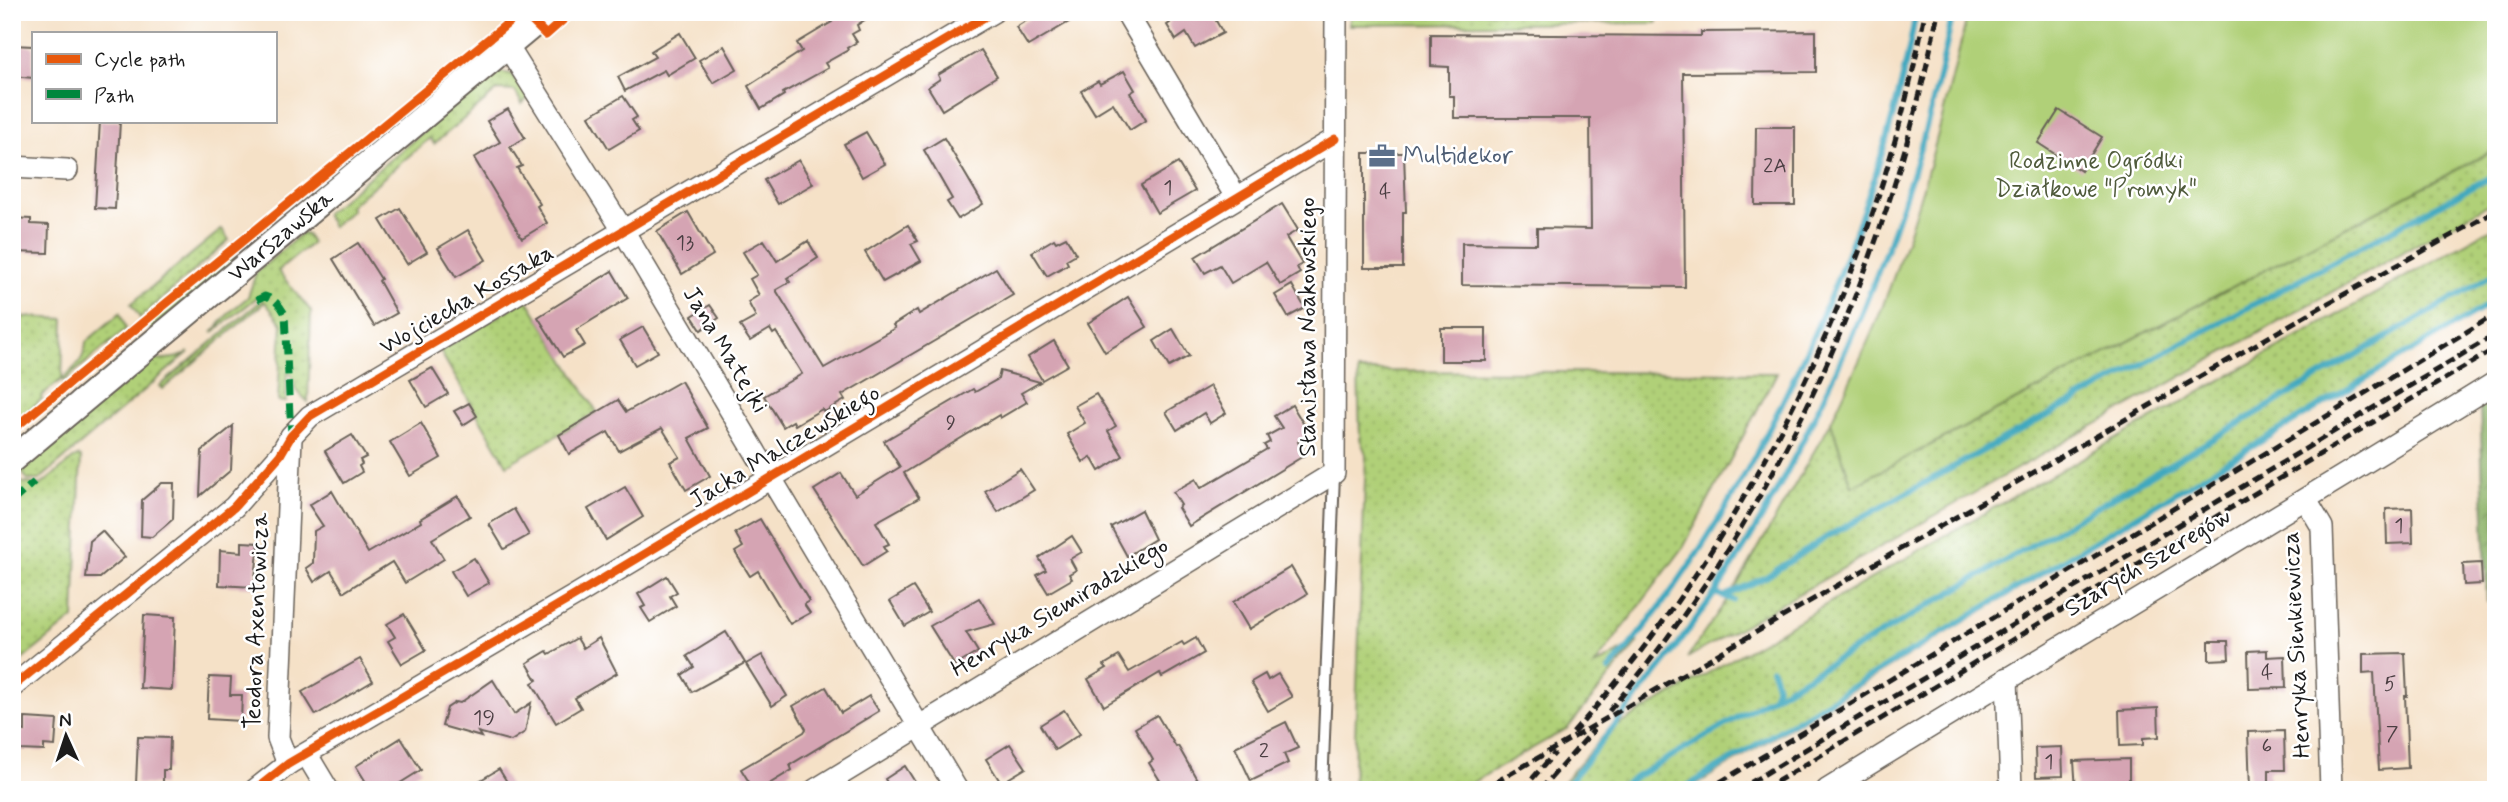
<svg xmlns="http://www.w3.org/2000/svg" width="2508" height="802" font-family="Mynerve,sans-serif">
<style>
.grass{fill:url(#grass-dots);stroke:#66764a;stroke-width:2}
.forest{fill:url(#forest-crowns);stroke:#546742;stroke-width:2}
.garden{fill:#b0d078;stroke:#66764a;stroke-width:2}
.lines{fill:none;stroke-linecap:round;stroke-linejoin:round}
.stream{stroke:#3fa8bf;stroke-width:6}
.building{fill:#d5a4b3}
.service-casing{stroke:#686158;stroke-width:14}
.minor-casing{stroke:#686158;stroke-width:24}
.tertiary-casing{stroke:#686158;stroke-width:28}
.service{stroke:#fff;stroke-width:10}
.minor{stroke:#fff;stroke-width:21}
.tertiary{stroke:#fff;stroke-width:24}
.rail{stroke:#1c1c1c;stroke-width:5;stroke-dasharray:10 5;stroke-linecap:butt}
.quiet{stroke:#00873e;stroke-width:7;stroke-dasharray:14 7;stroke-linecap:butt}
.cycleway-casing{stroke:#fff;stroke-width:13}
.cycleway{stroke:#e8590c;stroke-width:9}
.labels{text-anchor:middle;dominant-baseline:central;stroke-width:5;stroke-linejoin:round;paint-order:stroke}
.number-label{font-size:21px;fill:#4a3e42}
.service-label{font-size:24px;fill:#4e5e75;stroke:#fff;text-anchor:start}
.park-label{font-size:24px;fill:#505b3c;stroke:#fff}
.street-label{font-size:24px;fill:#1c1c1c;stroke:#fff}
</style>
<defs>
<pattern id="grass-dots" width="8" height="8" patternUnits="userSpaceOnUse" patternTransform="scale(1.75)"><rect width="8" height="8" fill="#b0d078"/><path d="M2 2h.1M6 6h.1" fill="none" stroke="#97b267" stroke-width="1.8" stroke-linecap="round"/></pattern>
<pattern id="forest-crowns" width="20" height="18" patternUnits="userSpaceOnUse" patternTransform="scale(1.75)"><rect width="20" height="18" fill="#8cb268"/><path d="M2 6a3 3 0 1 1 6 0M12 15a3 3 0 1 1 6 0" fill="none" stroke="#729055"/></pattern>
</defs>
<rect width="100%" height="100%" fill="#fff"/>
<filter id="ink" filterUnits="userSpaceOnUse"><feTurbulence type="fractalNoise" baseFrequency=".0143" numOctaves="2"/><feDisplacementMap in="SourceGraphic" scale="14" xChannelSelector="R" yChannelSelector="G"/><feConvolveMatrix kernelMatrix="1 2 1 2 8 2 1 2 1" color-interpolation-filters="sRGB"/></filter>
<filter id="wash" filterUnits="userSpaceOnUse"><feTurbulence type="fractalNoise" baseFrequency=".00686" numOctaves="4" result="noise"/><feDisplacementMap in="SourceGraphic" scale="28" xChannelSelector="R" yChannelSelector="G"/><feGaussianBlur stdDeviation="1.57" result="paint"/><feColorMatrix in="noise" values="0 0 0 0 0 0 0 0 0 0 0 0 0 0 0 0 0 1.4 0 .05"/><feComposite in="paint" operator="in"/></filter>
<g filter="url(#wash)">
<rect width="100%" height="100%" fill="#f5e1c7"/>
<g class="grass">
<polygon points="1351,12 1656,12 1657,23 1349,25"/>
<polygon points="499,72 511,74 530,96 522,104 515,91 498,90 434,144 430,138 350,206 352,210 332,227 325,214 492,74"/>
<polygon points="2496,149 2496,200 1995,481 1687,658 1737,585 1831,422 1852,486"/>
<polygon points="2496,226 2496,300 1687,790 1556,790 1608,731 1979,516"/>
<polygon points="222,229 229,240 140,318 131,304"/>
<polygon points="302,233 306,234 312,243 278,271 311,311 308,402 296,390 291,374 287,373 286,402 278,401 282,324 265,302 163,389 160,386 262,300 259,296 212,333 230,312 248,297 256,273"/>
<polygon points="237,251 233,261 153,329 149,329 146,325"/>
<polygon points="527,299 597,412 507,465 440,351"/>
<path d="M120 313 126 329 64 381 61 380 41 396 42 399 12 424V316L64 319 62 379C75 368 85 360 86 342Z"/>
<path d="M189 352 39 480H28L20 470 150 361C163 358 179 360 189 352Z"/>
<polygon points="1358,371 1777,373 1683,548 1594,666 1638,642 1568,728 1459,790 1353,790 1366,454 1360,439"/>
<polygon points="77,456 81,457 74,618 12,668 12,481 41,485"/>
</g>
<polygon class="forest" points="2496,396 2496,601 2487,602 2480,406"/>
<path class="garden" d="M1968 12H2496V149L1852 486 1831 422C1848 383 1868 345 1883 305 1920 210 1945 111 1968 12Z"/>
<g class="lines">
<g class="stream">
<polyline points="1725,596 1766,577 1830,535 2026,427 2496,174"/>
<path d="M1733 600 1715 593C1761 525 1795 459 1830 384 1885 266 1929 141 1953 12"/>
<polyline points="1772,669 1777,685 1773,697"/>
<path d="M1609 670C1689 580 1750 474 1800 365 1852 253 1895 135 1916 12"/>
<polyline points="1563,790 1669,657 1715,593"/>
<polyline points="1614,790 2496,273"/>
<polyline points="1681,790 2496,300"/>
</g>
</g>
<g id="blocks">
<g class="building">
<polygon points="826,12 877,12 857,25 859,30 852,34 857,42 847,48 848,50 825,63 828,68 783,93 784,95 761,109 748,86 802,51 797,43 832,22"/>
<polygon points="1040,12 1086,12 1028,46 1016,27"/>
<polygon points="1164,12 1211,12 1223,33 1195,48 1186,33 1176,40 1167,25 1170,23"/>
<polygon points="1816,31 1816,72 1683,73 1685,287 1462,285 1462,243 1537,244 1537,228 1591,229 1590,118 1454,118 1454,96 1449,96 1449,67 1431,66 1431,34 1701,36 1701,32"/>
<polygon points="680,33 695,58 667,75 664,70 625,91 618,77 655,57 651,51"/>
<polygon points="12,45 33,46 33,78 12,76"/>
<polygon points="724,46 737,69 713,83 699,60"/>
<polygon points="981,50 997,76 942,110 928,87 940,79 938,75"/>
<polygon points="1124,71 1135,90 1130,93 1146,120 1130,130 1113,103 1095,114 1081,91 1098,81 1100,84"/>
<polygon points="623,96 637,117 632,120 639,131 609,149 589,116"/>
<polygon points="508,109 525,138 510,147 522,166 517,168 540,204 537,206 547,223 522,238 474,158 500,142 487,121"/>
<polygon points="2059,110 2102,137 2081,171 2038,143"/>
<polygon points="100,121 120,121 115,209 95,208"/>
<polygon points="1756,127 1795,127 1795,205 1755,205"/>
<polygon points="866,132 885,164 862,177 844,144"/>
<polygon points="944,138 983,204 958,219 947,202 952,199 924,150"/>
<polygon points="1364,153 1404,153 1406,212 1403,212 1403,268 1364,268"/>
<polygon points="799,160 813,184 778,204 764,180"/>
<polygon points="1178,163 1195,191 1157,213 1141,185"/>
<polygon points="1282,204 1298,230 1286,237 1302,264 1297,267 1300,273 1280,285 1266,262 1231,283 1220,265 1205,273 1195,257"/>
<polygon points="400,208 427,252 407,264 380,220"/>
<polygon points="688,212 713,255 682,274 657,231"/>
<polygon points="12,218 31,219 31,224 49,225 48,253 12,252"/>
<polygon points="908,225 918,241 911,244 921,261 883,282 865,252"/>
<polygon points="468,230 486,260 456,277 438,248"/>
<polygon points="1066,237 1076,254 1066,260 1068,264 1047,276 1032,252 1054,239 1056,242"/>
<polygon points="764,240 777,261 808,241 818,258 787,278 790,282 776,290 824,368 895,328 893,325 917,310 919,314 996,268 1013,295 842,395 845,400 824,412 822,409 795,425 793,421 783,427 764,396 802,374 776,332 773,334 770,329 750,341 740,326 756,317 748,302 759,295 750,279 757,275 743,252"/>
<polygon points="358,243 381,279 379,281 397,313 374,326 333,259"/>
<polygon points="612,271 628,298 576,330 585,345 563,357 538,317"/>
<polygon points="1292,285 1305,308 1288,317 1275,295"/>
<polygon points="1128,297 1147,327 1105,352 1088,323"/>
<polygon points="710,305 719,318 701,330 692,316"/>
<polygon points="643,327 658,352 635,365 620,340"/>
<rect x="1441" y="328" width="45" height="33"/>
<polygon points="1173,329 1189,356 1169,367 1154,341"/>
<polygon points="1054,341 1068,365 1042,380 1028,357"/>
<polygon points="432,368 448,394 426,407 410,380"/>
<polygon points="1000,371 1040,382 1021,393 1027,402 1000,418 999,415 904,473 919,498 876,522 889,544 884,546 887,551 863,566 814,490 841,473 855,495 900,467 884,441 973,389 975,392 998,379"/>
<polygon points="681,381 708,428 689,438 710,476 686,490 670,462 680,457 662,428 619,451 608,432 569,454 559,435 618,400 626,412"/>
<polygon points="1210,386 1226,413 1210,423 1204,413 1177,430 1166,412"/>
<polygon points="1096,394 1116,426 1108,431 1123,456 1099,471 1091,457 1083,462 1067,434 1085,423 1075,406"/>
<polygon points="469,403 477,416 463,425 454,411"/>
<polygon points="1292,405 1306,428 1305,438 1298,442 1305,455 1189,526 1178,508 1181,505 1173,492 1196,479 1201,488 1267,449 1264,445 1270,442 1267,436 1282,428 1274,416"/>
<polygon points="421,423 441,458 410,476 390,442"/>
<polygon points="233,426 231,470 200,496 202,451"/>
<polygon points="352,435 366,457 360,460 362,464 359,466 362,472 344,483 325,451"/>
<polygon points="1020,469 1034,490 998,512 985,491"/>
<polygon points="162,483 174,483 173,519 152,537 141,536 142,500"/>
<polygon points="625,487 643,517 606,540 588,509"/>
<polygon points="332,491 368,553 421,522 420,519 458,496 470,516 432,539 444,559 405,583 392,562 344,592 331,571 314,582 306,568 313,563 314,531 323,526 309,505"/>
<polygon points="2412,508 2413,543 2387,544 2386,509"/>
<polygon points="514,509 529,535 504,549 489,524"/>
<polygon points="1141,510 1155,539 1127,556 1111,527"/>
<polygon points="760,519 809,601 804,604 810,613 790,624 758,571 750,576 735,552 743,547 735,533"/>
<polygon points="102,531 125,557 100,578 86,578 90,541"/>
<polygon points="1072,536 1082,552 1070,559 1076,570 1069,574 1072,579 1048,593 1037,575 1046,570 1039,558"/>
<polygon points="242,542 259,543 254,587 219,585 220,550 242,552"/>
<polygon points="474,558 489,583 466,596 451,571"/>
<polygon points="2481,563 2482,584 2464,585 2463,564"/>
<polygon points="1291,567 1307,594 1249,629 1233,602"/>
<polygon points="667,576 677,592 670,596 676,606 650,622 641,608 645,606 638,594"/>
<polygon points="913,587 929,612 905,626 890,601"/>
<polygon points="979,598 995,624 966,632 978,652 955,666 930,626"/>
<polygon points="404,614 426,650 402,664 388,641 395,637 387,624"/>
<polygon points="144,615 175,617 172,690 140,688"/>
<polygon points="726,632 745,663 692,692 682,675 694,667 687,656"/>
<polygon points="577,638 583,648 599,638 617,673 575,698 581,708 556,723 532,683 537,680 527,663 547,651 549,654"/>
<polygon points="1196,638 1204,653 1162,677 1160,673 1104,706 1088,679 1107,668 1104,665 1119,656 1129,672 1182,642 1184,645"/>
<polygon points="2209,641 2228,641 2229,659 2209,660"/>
<polygon points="2267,650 2267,657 2285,656 2286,688 2249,689 2248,651"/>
<polygon points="2405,653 2407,696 2405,696 2408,768 2379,770 2374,672 2363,673 2363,654"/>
<polygon points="762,655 787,696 772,706 746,664"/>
<polygon points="360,659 373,681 316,715 302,692"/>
<polygon points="1265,674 1268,680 1278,674 1292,697 1268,711 1251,682"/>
<polygon points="209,677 231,678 230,695 242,695 241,721 207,719"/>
<polygon points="493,680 514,714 531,703 525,732 511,741 478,732 481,737 442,726 447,708 456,702 460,703"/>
<polygon points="826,687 841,713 869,696 879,711 790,765 792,770 759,790 754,790 741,769 804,732 806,729 793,706"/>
<polygon points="2158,708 2159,737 2143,738 2143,745 2120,746 2119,710"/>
<polygon points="1064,710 1080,734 1055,750 1040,725"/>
<polygon points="1157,715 1176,747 1178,746 1203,790 1166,790 1149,763 1153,760 1135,728"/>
<polygon points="25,718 57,720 55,746 44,745 44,751 19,750 20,730 25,731"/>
<polygon points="1286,722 1298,748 1284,754 1288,763 1251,781 1235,747"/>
<polygon points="2284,731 2285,770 2269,770 2269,790 2250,790 2248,732"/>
<polygon points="138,737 170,738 169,770 163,770 163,785 136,784"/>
<polygon points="401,738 421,770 389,790 371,790 356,766"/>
<polygon points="1010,744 1026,768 1001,783 986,759"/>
<polygon points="2062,747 2063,776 2036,777 2035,748"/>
<polygon points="2129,759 2129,788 2076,790 2074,761"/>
<polygon points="905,766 920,790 891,790 885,779"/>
<polygon points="499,769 512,790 464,790"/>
</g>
</g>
</g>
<g filter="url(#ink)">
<use href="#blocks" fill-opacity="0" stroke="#686158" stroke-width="2"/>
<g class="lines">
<defs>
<polyline id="service" points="1322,790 1334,474"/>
<g id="minor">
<polyline points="1126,12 1236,197"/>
<polyline points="508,47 624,232 957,790"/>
<polyline points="12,167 67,170"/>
<polyline points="2306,500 2322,527 2331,790"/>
<polyline points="2007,678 2011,790"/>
<polyline points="12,687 234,507 280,455 291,436 310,416 993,12"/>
<polyline points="307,755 328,790"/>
<polyline points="288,764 278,738 291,438"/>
<polyline points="255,790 288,764 576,595 1335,139"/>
<polyline points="815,790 1334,473 1336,12"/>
<path d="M1827 790C2049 652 2274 520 2496 382"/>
</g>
<g id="tertiary">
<path id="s1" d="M12 460 549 12"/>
</g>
</defs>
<use href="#service" class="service-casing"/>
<use href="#minor" class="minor-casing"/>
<use href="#tertiary" class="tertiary-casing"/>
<use href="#service" class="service"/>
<use href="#minor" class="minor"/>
<use href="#tertiary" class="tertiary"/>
<g class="rail">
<path d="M1609 711C1778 513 1888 266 1938 12"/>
<path d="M1573 733C1752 533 1876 275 1925 12"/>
<polyline points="1482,790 2312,312 2496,211"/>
<polyline points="1522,790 1555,753"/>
<polyline points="1540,790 1594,730"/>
<polyline points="1707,790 2496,314"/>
<polyline points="1738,790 2496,334"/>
<polyline points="1763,790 2496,348"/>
</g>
<g class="quiet">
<path d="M257 300 265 296C275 299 281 306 285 314L291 436"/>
<polyline points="12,502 34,482"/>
</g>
<defs>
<g id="cycleway">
<polyline points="12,430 519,14 525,14 546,35 572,12"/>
<polyline points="12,687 234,507 280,455 291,436 310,416 993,12"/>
<polyline points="255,790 288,764 576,595 1335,139"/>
</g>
</defs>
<use href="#cycleway" class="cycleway-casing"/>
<use href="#cycleway" class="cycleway"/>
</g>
</g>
<defs>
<symbol id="office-bare" viewBox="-9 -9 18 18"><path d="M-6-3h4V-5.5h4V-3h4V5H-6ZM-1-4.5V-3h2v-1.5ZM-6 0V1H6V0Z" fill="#5c6f8a" stroke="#fff" stroke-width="2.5" paint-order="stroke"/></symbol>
</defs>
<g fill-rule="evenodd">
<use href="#office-bare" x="1363" y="137" width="38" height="38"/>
</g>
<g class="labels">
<g class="number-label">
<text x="1775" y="166">2A</text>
<text x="1168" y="188">1</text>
<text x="1385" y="192">4</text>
<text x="685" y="243">13</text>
<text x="951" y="423">9</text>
<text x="2399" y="526">1</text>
<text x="2267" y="673">4</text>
<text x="2390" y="684">5</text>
<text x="484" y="718">19</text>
<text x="2392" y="734">7</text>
<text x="2267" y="746">6</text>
<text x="1264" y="751">2</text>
<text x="2049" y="762">1</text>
</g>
<g class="service-label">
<text x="1403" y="156">Multidekor</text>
</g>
<g class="park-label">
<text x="2096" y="161">Rodzinne Ogródki<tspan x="2096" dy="28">Działkowe "Promyk"</tspan></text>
</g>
<g class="street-label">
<text stroke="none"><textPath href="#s1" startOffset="350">Warszawska</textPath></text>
<text transform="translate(467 300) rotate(-30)">Wojciecha Kossaka</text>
<text transform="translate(1308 327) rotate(-90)">Stanisława Noakowskiego</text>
<text transform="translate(725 350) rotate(59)">Jana Matejki</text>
<text transform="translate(785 447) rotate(-31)">Jacka Malczewskiego</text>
<text transform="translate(2148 563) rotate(-31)">Szarych Szeregów</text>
<text transform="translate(1060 608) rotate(-31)">Henryka Siemiradzkiego</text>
<text transform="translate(257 621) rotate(-88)">Teodora Axentowicza</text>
<text transform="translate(2297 645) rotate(-93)">Henryka Sienkiewicza</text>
</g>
</g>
<rect width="2508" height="802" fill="none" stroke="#fff" stroke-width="42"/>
<rect x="32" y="32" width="245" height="91" fill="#ffffff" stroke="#a4a4a4" stroke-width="2"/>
<rect x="46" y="54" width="35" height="10" fill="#e8590c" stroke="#a4a4a4" stroke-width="2"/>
<text x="94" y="66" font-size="21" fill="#1c1c1c">Cycle path</text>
<rect x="46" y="89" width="35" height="10" fill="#00873e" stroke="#a4a4a4" stroke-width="2"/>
<text x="94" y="102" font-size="21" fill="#1c1c1c">Path</text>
<g transform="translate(66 736) rotate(357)" stroke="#ffffff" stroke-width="5" paint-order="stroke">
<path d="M0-5L12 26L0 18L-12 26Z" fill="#1c1c1c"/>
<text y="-10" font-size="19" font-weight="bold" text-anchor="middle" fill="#1c1c1c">N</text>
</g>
</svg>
